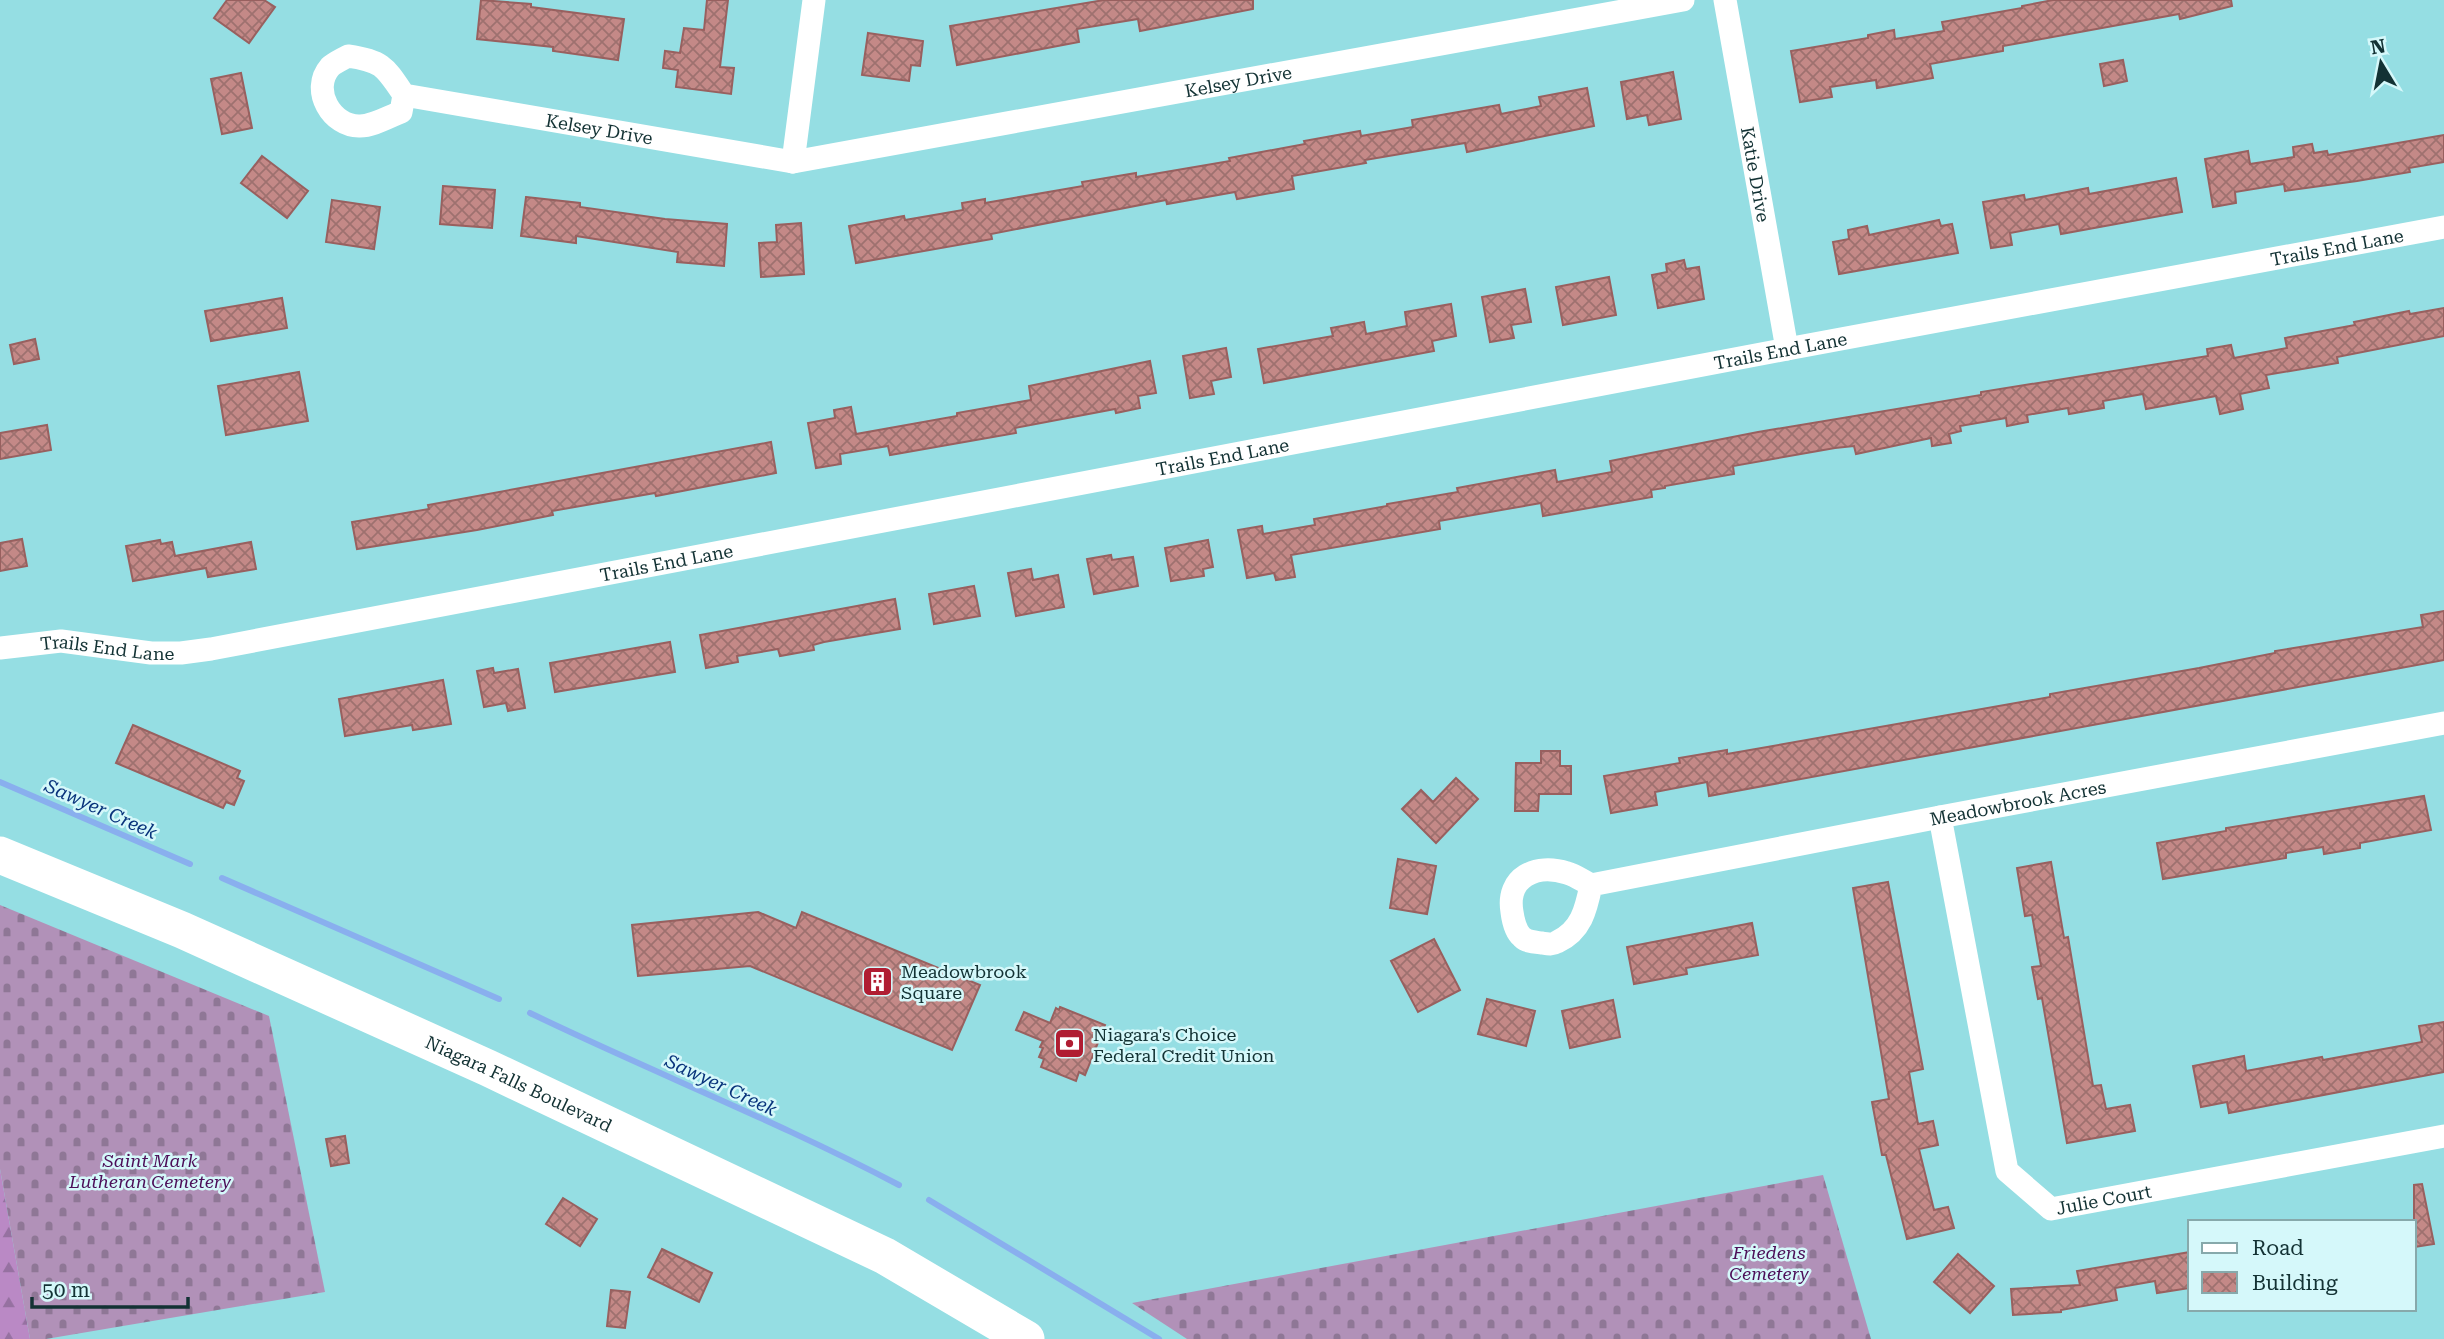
<svg xmlns="http://www.w3.org/2000/svg" width="2444" height="1339" font-family="'Roboto Serif',serif">
<style>
.forest{fill:url(#forest-firs)}
.cemetery{fill:url(#cemetery-stones)}
.lines{fill:none;stroke-linecap:round;stroke-linejoin:round}
.stream{stroke:#89afee;stroke-width:6}
.building{fill:url(#building-cross-hatch);stroke:#98605f;stroke-width:2}
.minor{stroke:#fff;stroke-width:23}
.primary{stroke:#fff;stroke-width:37}
.labels{text-anchor:middle;dominant-baseline:central;stroke-width:5;stroke-linejoin:round;paint-order:stroke}
.street-label{font-size:18px;fill:#133234;stroke:#d5f8fa}
.poi-label{font-size:18px;fill:#133234;stroke:#d5f8fa;text-anchor:start}
.park-label{font-size:18px;font-style:italic;fill:#4c0e58;stroke:#d5f8fa}
.water-label{font-size:19px;font-style:italic;fill:#08337b;stroke:#d5f8fa}
</style>
<defs>
<pattern id="forest-firs" width="22" height="20" patternUnits="userSpaceOnUse" patternTransform="scale(1.75)"><rect width="22" height="20" fill="#ba89c5"/><path d="M5 1l3.5 6h-7zM16 11l3.5 6h-7z" fill="#9671a1"/></pattern>
<pattern id="cemetery-stones" width="16" height="16" patternUnits="userSpaceOnUse" patternTransform="scale(1.75)"><rect width="16" height="16" fill="#b191b8"/><path d="M2 7V4a2 2 0 0 1 4 0v3zM10 15v-3a2 2 0 0 1 4 0v3z" fill="#8f7796"/></pattern>
<pattern id="building-cross-hatch" width="8" height="8" patternUnits="userSpaceOnUse" patternTransform="scale(1.75)"><rect width="8" height="8" fill="#c48987"/><path d="M0 0l8 8M0 8l8-8" fill="none" stroke="#9e716f"/></pattern>
</defs>
<rect width="100%" height="100%" fill="#95dee3"/>
<polygon class="forest" points="0,1169 30,1339 0,1339"/>
<g class="cemetery">
<polygon points="0,905 269,1016 325,1292 46,1339 30,1339 0,1169"/>
<polygon points="1823,1175 1871,1339 1187,1339 1132,1303"/>
</g>
<g class="lines">
<g class="stream">
<polyline points="0,782 190,864"/>
<polyline points="222,878 499,999"/>
<path d="M530 1013C652 1072 779 1122 899 1185"/>
<polyline points="929,1200 1159,1339"/>
</g>
</g>
<g class="building">
<polygon points="227,0 264,0 275,7 249,43 214,18"/>
<polygon points="481,0 531,4 531,7 624,19 618,60 553,51 553,47 477,39"/>
<polygon points="707,0 728,0 720,67 734,68 731,94 676,87 678,70 663,68 665,51 680,53 684,28 704,30"/>
<polygon points="1104,0 1253,0 1253,9 1140,31 1138,19 1077,29 1079,42 957,65 950,26"/>
<polygon points="2053,0 2231,0 2232,6 2180,19 2179,14 2003,46 2003,51 1930,64 1933,78 1877,88 1876,80 1830,87 1832,97 1800,102 1791,51 1868,38 1868,35 1894,30 1895,39 1944,31 1942,22 2022,8 2022,6"/>
<polygon points="868,33 923,41 920,66 911,65 909,81 862,75"/>
<polygon points="2123,60 2127,81 2104,86 2100,64"/>
<polygon points="1673,72 1681,119 1649,125 1647,115 1627,119 1621,82"/>
<polygon points="241,73 252,128 222,134 211,79"/>
<polygon points="1587,88 1594,126 1467,152 1465,143 1365,160 1366,163 1292,176 1294,189 1237,199 1235,192 1167,204 1166,200 991,234 992,239 856,263 849,226 904,216 905,220 963,210 962,203 985,199 985,203 1083,186 1082,182 1136,173 1136,177 1230,161 1229,158 1305,144 1304,141 1360,131 1361,136 1413,127 1412,120 1499,105 1501,114 1541,106 1539,97"/>
<polygon points="2444,135 2444,162 2409,168 2410,172 2357,181 2285,191 2284,184 2235,192 2236,203 2213,207 2205,159 2248,151 2250,164 2294,157 2293,147 2312,144 2314,153 2327,151 2328,155"/>
<polygon points="262,156 308,191 287,218 241,183"/>
<polygon points="2176,178 2182,212 2061,234 2059,224 2010,233 2012,245 1991,248 1983,202 2024,195 2025,200 2088,188 2089,194"/>
<polygon points="443,186 495,190 492,228 440,224"/>
<polygon points="526,197 580,203 580,207 665,219 727,224 724,266 677,262 678,252 576,236 576,243 521,236"/>
<polygon points="332,200 380,207 374,249 326,242"/>
<polygon points="1939,220 1941,226 1952,224 1958,253 1839,274 1833,242 1849,239 1848,230 1867,226 1869,235"/>
<polygon points="801,223 804,274 761,277 759,243 777,242 776,225"/>
<polygon points="1684,260 1686,269 1699,267 1704,299 1658,308 1652,275 1667,272 1666,264"/>
<polygon points="1609,277 1616,315 1563,325 1556,287"/>
<polygon points="1525,289 1531,322 1511,325 1514,338 1490,342 1482,297"/>
<polygon points="282,298 287,328 211,341 205,311"/>
<polygon points="1451,304 1456,336 1432,341 1434,351 1264,383 1258,349 1333,336 1331,328 1364,322 1366,334 1407,326 1405,312"/>
<polygon points="2444,308 2444,336 2337,357 2338,363 2266,375 2269,388 2240,394 2243,409 2220,414 2216,396 2146,409 2143,394 2103,401 2104,408 2069,414 2068,408 2027,415 2028,422 2007,426 2006,418 1960,426 1961,431 1949,434 1951,443 1932,446 1931,438 1856,454 1854,446 1835,448 1733,466 1734,474 1665,486 1665,488 1651,490 1652,497 1543,516 1541,503 1439,521 1440,529 1291,555 1295,577 1276,580 1274,573 1247,578 1238,530 1262,526 1263,534 1315,525 1314,519 1387,506 1387,504 1458,492 1457,488 1555,470 1557,482 1612,472 1610,461 1758,432 1981,395 1981,392 2208,356 2207,349 2231,345 2234,358 2287,348 2285,338 2355,325 2354,322 2409,311 2410,314"/>
<polygon points="35,339 39,359 14,364 10,345"/>
<polygon points="1226,348 1231,377 1211,381 1214,394 1190,398 1183,356"/>
<polygon points="1150,361 1156,393 1138,396 1140,408 1116,413 1115,409 1015,428 1016,433 890,455 888,446 840,454 841,464 816,468 808,423 835,418 834,410 851,407 856,434 957,416 957,413 1031,400 1029,386"/>
<polygon points="299,372 308,421 226,435 218,386"/>
<polygon points="47,425 51,450 0,459 0,433"/>
<polygon points="771,442 776,473 656,496 655,493 552,511 553,515 477,530 357,549 352,522 429,509 428,505"/>
<polygon points="22,539 27,566 0,571 0,543"/>
<polygon points="160,540 161,544 172,542 175,556 251,542 256,569 208,577 206,568 133,581 126,546"/>
<polygon points="1208,540 1213,567 1203,569 1204,576 1171,581 1165,548"/>
<polygon points="1111,555 1112,560 1133,557 1138,586 1094,594 1087,559"/>
<polygon points="1031,569 1033,580 1058,575 1064,607 1016,616 1008,573"/>
<polygon points="974,586 980,616 934,624 929,594"/>
<polygon points="895,599 900,629 824,642 813,645 814,650 780,656 778,649 737,656 738,662 706,668 700,635"/>
<polygon points="2444,611 2444,660 1709,796 1707,782 1655,792 1657,805 1611,813 1604,776 1680,763 1679,758 1727,750 1727,754 2050,697 2050,694 2199,668 2275,653 2275,651 2423,627 2421,615"/>
<polygon points="670,642 675,672 555,692 550,663"/>
<polygon points="493,668 494,673 518,669 525,708 508,711 506,703 484,707 477,671"/>
<polygon points="443,680 451,724 413,730 412,725 345,736 339,699"/>
<polygon points="133,725 240,771 237,778 244,781 234,805 226,802 223,808 116,763"/>
<polygon points="1541,751 1560,751 1560,766 1571,766 1571,794 1539,794 1538,811 1515,811 1516,763 1541,763"/>
<polygon points="1456,778 1478,799 1436,843 1402,809 1421,790 1433,802"/>
<polygon points="2424,796 2431,830 2360,843 2360,848 2324,854 2323,847 2286,853 2286,858 2163,879 2157,843 2226,831 2226,828"/>
<polygon points="1398,859 1436,866 1427,914 1390,908"/>
<polygon points="2051,862 2064,938 2068,937 2093,1086 2101,1085 2106,1109 2130,1105 2135,1131 2067,1143 2042,998 2038,999 2032,967 2041,966 2032,915 2025,916 2017,868"/>
<polygon points="1888,882 1923,1069 1909,1072 1918,1124 1933,1121 1938,1145 1919,1149 1934,1210 1948,1207 1954,1228 1907,1239 1886,1155 1882,1155 1872,1102 1889,1099 1853,888"/>
<polygon points="758,912 796,928 802,912 980,985 952,1050 750,966 638,976 632,925"/>
<polygon points="1752,923 1758,955 1686,968 1687,974 1634,984 1627,947"/>
<polygon points="1434,939 1460,990 1418,1012 1391,961"/>
<polygon points="1487,999 1535,1011 1526,1046 1478,1034"/>
<polygon points="1613,1000 1620,1037 1570,1048 1562,1011"/>
<polygon points="1060,1007 1105,1025 1085,1075 1079,1072 1076,1081 1041,1067 1044,1059 1039,1057 1043,1048 1040,1047 1043,1041 1016,1030 1024,1012 1050,1023 1056,1008 1059,1010"/>
<polygon points="2444,1022 2444,1072 2229,1113 2227,1102 2201,1107 2193,1066 2244,1056 2246,1071 2322,1057 2323,1060 2422,1042 2419,1026"/>
<polygon points="345,1136 349,1163 331,1166 326,1139"/>
<polygon points="2422,1184 2434,1244 2414,1247 2414,1185"/>
<polygon points="563,1198 597,1219 580,1246 546,1224"/>
<polygon points="662,1249 712,1273 699,1302 648,1277"/>
<polygon points="2190,1252 2190,1288 2157,1293 2155,1281 2115,1288 2117,1300 2061,1310 2061,1312 2013,1315 2011,1289 2080,1285 2077,1271"/>
<polygon points="1958,1254 1994,1286 1970,1313 1934,1282"/>
<polygon points="611,1290 630,1292 625,1328 607,1326"/>
</g>
<g class="lines">
<g class="minor">
<path id="s1" d="M1725 0 1787 349"/>
<path id="s2" d="M404 95 401 112C388 117 373 126 360 126 332 127 310 90 330 67 334 63 343 59 348 56 383 61 385 67 404 95L793 162 1683 0"/>
<polyline points="793,162 814,0"/>
<path id="s3" d="M0 648 61 641 151 653H181L211 649 1787 349 2444 227"/>
<path id="s4" d="M1940 817 2007 1171 2051 1209 2444 1136"/>
<path id="s5" d="M1591 885C1586 910 1581 931 1557 942 1552 945 1548 944 1542 943 1534 942 1527 942 1522 937 1516 932 1513 920 1512 912 1506 877 1536 863 1567 873 1575 875 1583 881 1591 885L1940 817 2444 723"/>
</g>
<path class="primary" id="s6" d="M0 855 182 930 488 1068 885 1256 1026 1339"/>
</g>
<defs>
<symbol id="building-square" viewBox="-11 -11 22 22"><rect x="-9" y="-9" width="18" height="18" rx="4" fill="#b01d32" stroke="#d5f8fa"/><path d="M-4-6H4V6H1V3H-1V6H-4ZM-2.5-4.3h1.7v1.8h-1.7ZM.8-4.3h1.7v1.8H.8ZM-2.5-1h1.7V.8h-1.7ZM.8-1h1.7V.8H.8Z" fill="#fff"/></symbol>
<symbol id="bank-square" viewBox="-11 -11 22 22"><rect x="-9" y="-9" width="18" height="18" rx="4" fill="#b01d32" stroke="#d5f8fa"/><path d="M-6-4H6V4H-6ZM0-2.3a2.3 2.3 0 1 0 0 4.6a2.3 2.3 0 1 0 0-4.6Z" fill="#fff"/></symbol>
</defs>
<g fill-rule="evenodd">
<use href="#building-square" x="860" y="964" width="35" height="35"/>
<use href="#bank-square" x="1052" y="1026" width="35" height="35"/>
</g>
<g class="labels">
<g class="street-label">
<text stroke="none"><textPath href="#s2" startOffset="1083">Kelsey Drive</textPath></text>
<text stroke="none"><textPath href="#s2" startOffset="434">Kelsey Drive</textPath></text>
<text stroke="none"><textPath href="#s1" startOffset="177">Katie Drive</textPath></text>
<text stroke="none"><textPath href="#s3" startOffset="2376">Trails End Lane</textPath></text>
<text stroke="none"><textPath href="#s3" startOffset="1810">Trails End Lane</textPath></text>
<text stroke="none"><textPath href="#s3" startOffset="1242">Trails End Lane</textPath></text>
<text stroke="none"><textPath href="#s3" startOffset="676">Trails End Lane</textPath></text>
<text stroke="none"><textPath href="#s3" startOffset="108">Trails End Lane</textPath></text>
<text stroke="none"><textPath href="#s5" startOffset="679">Meadowbrook Acres</textPath></text>
<text stroke="none"><textPath href="#s6" startOffset="567">Niagara Falls Boulevard</textPath></text>
<text stroke="none"><textPath href="#s4" startOffset="472">Julie Court</textPath></text>
</g>
<g class="poi-label">
<text x="901" y="971">Meadowbrook<tspan x="901" dy="21">Square</tspan></text>
<text x="1093" y="1034">Niagara's Choice<tspan x="1093" dy="21">Federal Credit Union</tspan></text>
</g>
<g class="park-label">
<text x="150" y="1160">Saint Mark<tspan x="150" dy="21">Lutheran Cemetery</tspan></text>
<text x="1769" y="1252">Friedens<tspan x="1769" dy="21">Cemetery</tspan></text>
</g>
<g class="water-label">
<text transform="translate(101 809) rotate(24)">Sawyer Creek</text>
<text transform="translate(721 1085) rotate(25)">Sawyer Creek</text>
</g>
</g>
<rect x="2188" y="1220" width="228" height="91" fill="#d5f8fa" stroke="#87a9ab" stroke-width="2"/>
<rect x="2202" y="1243" width="35" height="10" fill="#ffffff" stroke="#87a9ab" stroke-width="2"/>
<text x="2252" y="1255" font-size="21" fill="#133234">Road</text>
<rect x="2202" y="1272" width="35" height="21" fill="url(#building-cross-hatch)" stroke="#87a9ab" stroke-width="2"/>
<text x="2252" y="1290" font-size="21" fill="#133234">Building</text>
<g transform="translate(2381 63) rotate(350)" stroke="#d5f8fa" stroke-width="5" paint-order="stroke">
<path d="M0-5L12 26L0 18L-12 26Z" fill="#133234"/>
<text y="-10" font-size="19" font-weight="bold" text-anchor="middle" fill="#133234">N</text>
</g>
<path d="M32 1297v10h156v-10" fill="none" stroke="#133234" stroke-width="3.5"/>
<text x="42" y="1297" font-size="21" fill="#133234" stroke="#d5f8fa" stroke-width="5" paint-order="stroke">50 m</text>
</svg>
